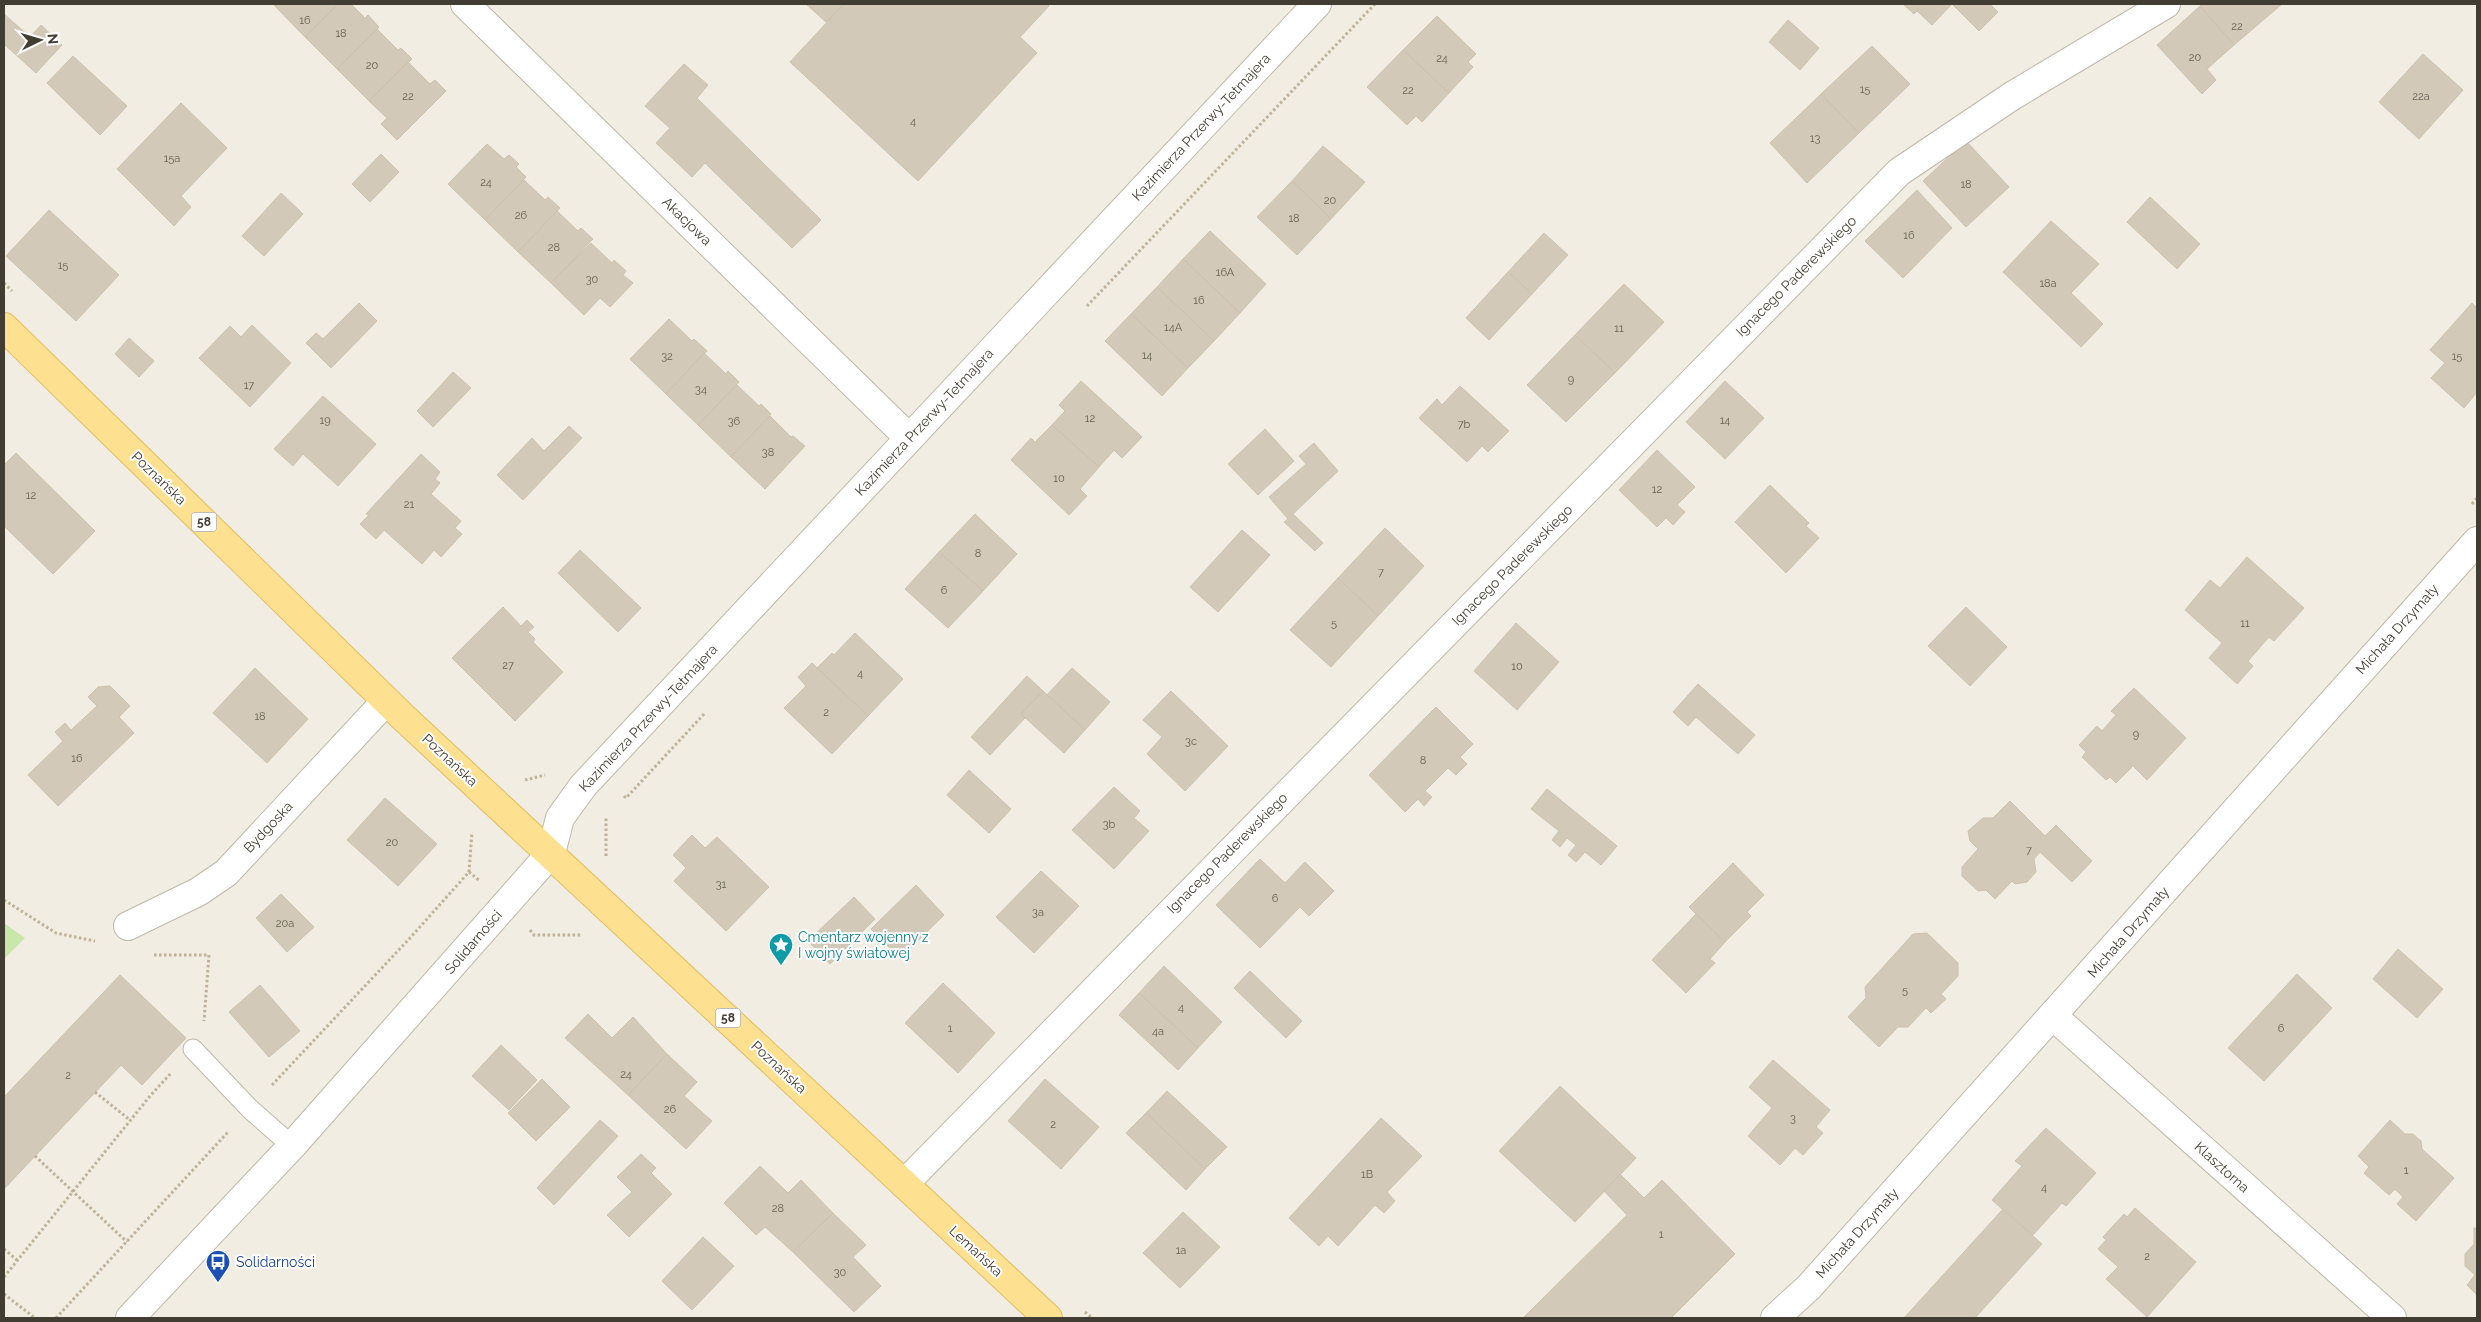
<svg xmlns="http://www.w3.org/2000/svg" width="2481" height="1322" font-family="Raleway,sans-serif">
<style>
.green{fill:#cae6ab}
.building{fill:#d2c9b8;stroke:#cdc1ac}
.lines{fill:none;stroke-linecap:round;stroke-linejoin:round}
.lane-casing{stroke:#bfb8a8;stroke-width:21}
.street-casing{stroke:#bfb8a8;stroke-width:30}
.primary-casing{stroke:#e1bd60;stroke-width:30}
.path{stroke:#beb197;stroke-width:3;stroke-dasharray:2.5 2.5;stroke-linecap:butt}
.lane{stroke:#fff;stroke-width:19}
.street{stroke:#fff;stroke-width:28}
.primary{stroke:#fde090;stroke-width:28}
.labels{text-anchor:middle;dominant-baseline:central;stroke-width:4;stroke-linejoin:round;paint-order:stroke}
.number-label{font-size:11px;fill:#666054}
.shield{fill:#fff;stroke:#7b7770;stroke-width:1}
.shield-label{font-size:12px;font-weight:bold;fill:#423d33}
.street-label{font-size:14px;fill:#423d33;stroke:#fff}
.culture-label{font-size:14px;fill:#0d838f;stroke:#fff;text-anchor:start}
.transit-label{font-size:14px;fill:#164399;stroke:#fff;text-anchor:start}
</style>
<rect width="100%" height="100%" fill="#f1ede2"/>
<polygon class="green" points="4,923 25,938 4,959"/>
<g class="building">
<polygon points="273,4 338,4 305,37"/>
<polygon points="338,4 351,4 365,18 368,15 379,27 337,69 305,37"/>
<polygon points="806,4 844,4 826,22"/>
<polygon points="844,4 1047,4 1049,6 1020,37 1037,53 918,181 790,62"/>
<polygon points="1903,4 1990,4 1998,12 1979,31 1952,4 1932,25 1917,11 1914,14"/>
<polygon points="2202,4 2282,4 2234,45 2200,6"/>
<polygon points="2200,6 2234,45 2207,69 2216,80 2202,94 2157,45"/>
<polygon points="4,14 30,37 41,25 62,45 36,73 4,44"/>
<polygon points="1437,16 1476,54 1468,62 1473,67 1449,93 1403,50"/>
<polygon points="1788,20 1819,48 1800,70 1769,42"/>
<polygon points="377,29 398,50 401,48 412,59 369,101 337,69"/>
<polygon points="1872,46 1910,84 1859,133 1821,94"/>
<polygon points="1403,50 1449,93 1422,122 1416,116 1407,125 1367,87"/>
<polygon points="2423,54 2463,90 2419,139 2379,102"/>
<polygon points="73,56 127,106 100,135 47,83"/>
<polygon points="408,62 430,84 435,80 446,91 397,140 381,124 387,118 369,101"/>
<polygon points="684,64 708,85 697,98 821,220 792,248 705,163 692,177 656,143 670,128 645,106"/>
<polygon points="1821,94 1859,133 1807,183 1770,143"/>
<polygon points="181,103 227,148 181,196 191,207 174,226 117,169"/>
<polygon points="1966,141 2009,187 1966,227 1923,181"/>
<polygon points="487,144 504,159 509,155 519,164 516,167 526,177 485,220 448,184"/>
<polygon points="1323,146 1365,182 1331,219 1292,181"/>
<polygon points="381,154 399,172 370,202 352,184"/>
<polygon points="524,180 545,200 548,197 560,208 518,252 485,220"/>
<polygon points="1292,181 1331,219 1297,255 1257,217"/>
<polygon points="1917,190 1952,228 1903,278 1865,241"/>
<polygon points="281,193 303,214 264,256 242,236"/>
<polygon points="2150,197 2200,244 2177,269 2127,222"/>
<polygon points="49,210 119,275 76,321 6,256"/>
<polygon points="557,211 578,231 581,228 593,239 551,283 518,252"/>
<polygon points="2051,221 2099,264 2071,293 2103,324 2081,347 2003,272"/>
<polygon points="1210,231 1266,284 1240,313 1183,259"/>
<polygon points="1544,233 1568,255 1532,294 1508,272"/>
<polygon points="591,243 612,263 614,260 626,271 623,275 633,283 610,307 600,298 584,315 551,283"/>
<polygon points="1183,259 1240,313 1214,341 1157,287"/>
<polygon points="1508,272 1532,294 1489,340 1466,318"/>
<polygon points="1624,284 1664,322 1615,373 1575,335"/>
<polygon points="1157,287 1214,341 1188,368 1131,314"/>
<polygon points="359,303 377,321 331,368 306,343 316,333 323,339"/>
<polygon points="2472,303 2477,308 2477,392 2464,408 2431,378 2445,363 2430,350"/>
<polygon points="1131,314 1188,368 1162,396 1105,341"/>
<polygon points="669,319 692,341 694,339 707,351 666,394 630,359"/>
<polygon points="252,325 291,363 250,407 199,358 230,326 241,337"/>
<polygon points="1575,335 1615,373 1566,422 1527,385"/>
<polygon points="129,338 154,361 139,377 115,354"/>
<polygon points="704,353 726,374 728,371 739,382 698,425 666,394"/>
<polygon points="453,372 471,388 433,427 417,411"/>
<polygon points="1081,381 1142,437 1122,458 1114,450 1099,467 1052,425 1065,411 1059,405"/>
<polygon points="1725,381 1764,418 1725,459 1686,422"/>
<polygon points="737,385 759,406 761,404 771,414 731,457 698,425"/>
<polygon points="1460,386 1509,431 1488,452 1482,446 1467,462 1419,418 1437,399 1442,405"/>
<polygon points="323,396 376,444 338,486 303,454 293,466 274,449"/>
<polygon points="770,416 791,437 793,436 805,446 765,489 731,457"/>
<polygon points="1052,425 1099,467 1080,489 1087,496 1069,515 1011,460 1031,438 1035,442"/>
<polygon points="569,426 582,438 523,500 497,475 532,438 544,451"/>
<polygon points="1265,429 1294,461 1258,495 1228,464"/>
<polygon points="1314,443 1338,471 1293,514 1323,543 1315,551 1284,522 1288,519 1269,497 1306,464 1299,456"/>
<polygon points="1657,450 1695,487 1677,505 1685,512 1673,525 1666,518 1657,527 1619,490"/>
<polygon points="16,453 95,531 53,574 4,526 4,465"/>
<polygon points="421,454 440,472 435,479 440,483 431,494 461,521 455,528 462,534 441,557 434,550 422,564 384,530 376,539 360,524 369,515 366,514"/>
<polygon points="1770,485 1809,523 1806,526 1819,538 1786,573 1735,522"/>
<polygon points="975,514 1017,554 983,591 939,552"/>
<polygon points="1385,528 1424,566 1378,616 1338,578"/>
<polygon points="1242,530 1270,555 1218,612 1190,587"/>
<polygon points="580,550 641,608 618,632 558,573"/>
<polygon points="939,552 983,591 948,628 905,589"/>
<polygon points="2247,557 2304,608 2274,641 2269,637 2248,661 2253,666 2237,684 2209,658 2222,643 2185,610 2210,580 2220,588"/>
<polygon points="1338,578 1378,616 1331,667 1290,630"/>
<polygon points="503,607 521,626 527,620 534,627 528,632 535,639 533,642 563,672 515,721 452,658"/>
<polygon points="1966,607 2007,647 1970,686 1928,646"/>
<polygon points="1516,623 1559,662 1517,710 1474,671"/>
<polygon points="855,633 903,679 868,716 817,668 832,653 834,655"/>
<polygon points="812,663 868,716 832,754 784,708 806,686 798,677"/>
<polygon points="255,668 308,719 267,763 213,713"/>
<polygon points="1072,668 1110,702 1085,730 1047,695"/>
<polygon points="1027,676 1043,691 1021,714 1025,718 990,755 971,737"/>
<polygon points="1698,684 1755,735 1738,754 1696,717 1688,726 1673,712"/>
<polygon points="110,686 130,706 119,717 134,733 58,806 28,775 63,741 55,732 65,723 71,730 97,706 88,697 98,687"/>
<polygon points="2134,688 2186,738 2147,780 2133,766 2116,783 2110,777 2106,780 2082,757 2086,752 2079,745 2097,726 2102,731 2116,715 2111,711"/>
<polygon points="1043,691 1085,730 1064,753 1021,714"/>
<polygon points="1171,691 1228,746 1185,791 1147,754 1162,737 1143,720"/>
<polygon points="1436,707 1473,744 1460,757 1467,764 1456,775 1448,768 1425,791 1432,797 1424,806 1418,799 1405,812 1369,775"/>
<polygon points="969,770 1011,809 989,833 947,795"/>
<polygon points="1114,787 1140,811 1134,818 1149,831 1114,869 1072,830"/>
<polygon points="1547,789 1617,846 1601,865 1585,852 1576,862 1568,855 1576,845 1567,838 1560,847 1552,840 1559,831 1531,809"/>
<polygon points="385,798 437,844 398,886 347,840"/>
<polygon points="2010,801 2045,836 2056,825 2092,861 2072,882 2040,852 2034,859 2036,872 2027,882 2015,884 2012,881 1995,899 1986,890 1978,891 1962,876 1962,867 1978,849 1970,841 1968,831 1983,818 1993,818"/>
<polygon points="692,835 705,848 717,837 769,887 726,931 674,881 686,868 673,855"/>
<polygon points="1260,859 1285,883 1305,862 1334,891 1309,916 1300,907 1260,948 1216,905"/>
<polygon points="1733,863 1764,895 1747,912 1751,916 1725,942 1689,907"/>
<polygon points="1041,871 1079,906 1034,953 996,917"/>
<polygon points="916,885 944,915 900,958 871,929"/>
<polygon points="281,894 314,927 287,952 256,918"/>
<polygon points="854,897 875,919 830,964 808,941"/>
<polygon points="1696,914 1725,942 1710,959 1715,963 1686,993 1652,960"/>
<polygon points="1927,933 1958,963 1958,976 1941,994 1946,999 1931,1013 1926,1008 1908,1027 1898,1027 1879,1047 1848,1017 1866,998 1865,987 1913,934"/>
<polygon points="2398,949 2443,989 2417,1018 2373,979"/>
<polygon points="1164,966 1222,1022 1198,1048 1139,993"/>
<polygon points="1250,971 1302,1021 1286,1038 1234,988"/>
<polygon points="2297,974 2332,1008 2264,1081 2228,1048"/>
<polygon points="120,975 186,1038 142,1085 121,1065 4,1189 4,1097"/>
<polygon points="943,983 995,1033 958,1073 905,1023"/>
<polygon points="260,985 300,1031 269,1057 229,1012"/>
<polygon points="1139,993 1198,1048 1178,1070 1119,1015"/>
<polygon points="588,1014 612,1038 633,1017 667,1054 628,1095 565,1038"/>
<polygon points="501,1045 537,1080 509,1110 472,1076"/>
<polygon points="667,1054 697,1082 684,1096 712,1121 686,1149 628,1095"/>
<polygon points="1773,1060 1830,1110 1816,1127 1823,1133 1803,1155 1795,1148 1780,1165 1748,1136 1772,1108 1749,1087"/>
<polygon points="542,1079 570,1107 536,1141 508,1113"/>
<polygon points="1045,1079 1099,1127 1061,1169 1008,1121"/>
<polygon points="1560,1086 1636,1158 1575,1222 1499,1151"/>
<polygon points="1167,1091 1227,1147 1205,1169 1146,1113"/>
<polygon points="1146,1113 1205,1169 1186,1190 1126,1133"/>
<polygon points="1381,1118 1422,1156 1387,1192 1395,1201 1384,1213 1375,1205 1338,1246 1328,1236 1319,1246 1289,1218"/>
<polygon points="600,1120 618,1136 554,1205 537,1188"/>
<polygon points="2390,1120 2405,1134 2413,1134 2421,1141 2422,1149 2454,1178 2416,1221 2397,1204 2403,1197 2395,1189 2389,1195 2364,1173 2369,1167 2358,1156"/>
<polygon points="2046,1128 2096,1173 2066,1206 2062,1203 2032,1236 1992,1200 2022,1166 2015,1161"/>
<polygon points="641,1154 656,1168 651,1173 672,1194 629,1237 607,1215 632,1192 617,1177"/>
<polygon points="760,1166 788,1193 801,1180 833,1213 793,1252 765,1227 756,1235 724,1203"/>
<polygon points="1620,1174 1644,1198 1662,1180 1735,1254 1671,1318 1523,1318 1627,1215 1604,1191"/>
<polygon points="2135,1208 2196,1262 2147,1317 2106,1279 2118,1267 2098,1249 2106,1240 2103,1237 2124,1214 2127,1217"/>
<polygon points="2003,1209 2042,1244 1993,1298 1975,1318 1904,1318"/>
<polygon points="1183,1212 1220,1247 1180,1288 1143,1253"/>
<polygon points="833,1213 866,1245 853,1257 881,1286 854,1312 793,1252"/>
<polygon points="2474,1228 2477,1228 2477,1295 2467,1285 2475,1275 2465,1266 2465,1254 2474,1244"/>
<polygon points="703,1237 734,1266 692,1310 662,1281"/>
</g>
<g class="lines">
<defs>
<polyline id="lane" points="193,1049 250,1109 292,1146"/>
<g id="street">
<polyline points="465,4 909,438"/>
<polyline points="128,926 198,892 226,873 386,701"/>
<polyline points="2053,1016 2392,1318"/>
<polyline points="904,1184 1899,172 2012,96 2166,4"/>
<polyline points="130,1318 292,1146 551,853 560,818 583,786 1317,4"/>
<path d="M1775 1318 1809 1287C2033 1039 2253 789 2477 541"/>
</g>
<polyline id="primary" points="4,327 403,717 1048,1318"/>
</defs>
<use href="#lane" class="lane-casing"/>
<use href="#street" class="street-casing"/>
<use href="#primary" class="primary-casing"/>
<g class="path">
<polyline points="4,283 12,291"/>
<polyline points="1087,306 1375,4"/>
<polyline points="2472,504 2477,498"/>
<polyline points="525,780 545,775"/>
<polyline points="624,796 626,798 705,713"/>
<polyline points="606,856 606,817"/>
<polyline points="469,872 472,832"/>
<polyline points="4,900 56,933 95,941"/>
<polyline points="530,930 534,935 582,935"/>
<polyline points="154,955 209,955 204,1021"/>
<polyline points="272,1085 410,938 469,872 480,881"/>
<polyline points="95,1092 130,1120"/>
<polyline points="35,1156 127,1242"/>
<polyline points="4,1249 17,1260"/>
<polyline points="4,1277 150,1096 172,1072"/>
<polyline points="4,1294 35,1318"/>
<polyline points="1085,1312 1092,1318"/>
<polyline points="56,1318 229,1131"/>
</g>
<use href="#lane" class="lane"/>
<use href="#street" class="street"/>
<use href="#primary" class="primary"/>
</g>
<defs>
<symbol id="sight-pin" viewBox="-11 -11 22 30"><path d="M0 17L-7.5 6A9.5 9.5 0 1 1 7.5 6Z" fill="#0f9aa8" stroke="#fff"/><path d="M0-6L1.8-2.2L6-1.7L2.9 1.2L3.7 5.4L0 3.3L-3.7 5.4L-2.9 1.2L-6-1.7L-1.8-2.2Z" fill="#fff"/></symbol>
<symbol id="bus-pin" viewBox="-11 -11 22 30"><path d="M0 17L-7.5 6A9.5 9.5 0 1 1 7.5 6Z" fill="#1a4fb4" stroke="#fff"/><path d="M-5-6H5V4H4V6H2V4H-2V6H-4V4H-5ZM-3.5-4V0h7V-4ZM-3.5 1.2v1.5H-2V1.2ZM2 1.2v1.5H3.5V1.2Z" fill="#fff"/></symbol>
</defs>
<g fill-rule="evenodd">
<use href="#sight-pin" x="767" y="931" width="28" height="38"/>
<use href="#bus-pin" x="204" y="1248" width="28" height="38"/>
</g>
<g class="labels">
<g class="number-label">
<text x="305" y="20">16</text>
<text x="2237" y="26">22</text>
<text x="341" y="33">18</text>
<text x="2195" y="57">20</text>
<text x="1442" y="58">24</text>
<text x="372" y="65">20</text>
<text x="1865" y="89">15</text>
<text x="1408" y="90">22</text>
<text x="408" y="96">22</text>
<text x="2421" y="96">22a</text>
<text x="913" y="121">4</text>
<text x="1815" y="138">13</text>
<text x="172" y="158">15a</text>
<text x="486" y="182">24</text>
<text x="1966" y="184">18</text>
<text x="1330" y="200">20</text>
<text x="521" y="215">26</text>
<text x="1294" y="218">18</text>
<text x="1909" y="235">16</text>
<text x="554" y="247">28</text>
<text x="63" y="265">15</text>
<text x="1225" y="272">16A</text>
<text x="592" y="279">30</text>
<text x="2048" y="283">18a</text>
<text x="1199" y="300">16</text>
<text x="1173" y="327">14A</text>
<text x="1619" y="328">11</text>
<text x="1147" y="355">14</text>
<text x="667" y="356">32</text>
<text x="2457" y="356">15</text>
<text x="1571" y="379">9</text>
<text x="249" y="385">17</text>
<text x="701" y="389">34</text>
<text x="1090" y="418">12</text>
<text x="325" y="420">19</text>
<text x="1725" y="420">14</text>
<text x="734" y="421">36</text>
<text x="1464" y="424">7b</text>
<text x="768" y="452">38</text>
<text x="1059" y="478">10</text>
<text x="1657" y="489">12</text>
<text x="31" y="495">12</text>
<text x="409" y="504">21</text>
<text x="978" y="553">8</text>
<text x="1381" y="572">7</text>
<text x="944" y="590">6</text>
<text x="1334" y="623">5</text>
<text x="2245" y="623">11</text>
<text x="508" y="665">27</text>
<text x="1517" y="666">10</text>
<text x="860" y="673">4</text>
<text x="826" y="712">2</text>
<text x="260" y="716">18</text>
<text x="2136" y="734">9</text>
<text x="1191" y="741">3c</text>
<text x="77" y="758">16</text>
<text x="1423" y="760">8</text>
<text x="1109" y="824">3b</text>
<text x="392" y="842">20</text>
<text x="2029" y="850">7</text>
<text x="721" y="884">31</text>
<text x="1275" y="898">6</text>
<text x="1038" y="912">3a</text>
<text x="285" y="923">20a</text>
<text x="1905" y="990">5</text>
<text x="1181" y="1007">4</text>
<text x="950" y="1028">1</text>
<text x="2281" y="1028">6</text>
<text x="1158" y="1031">4a</text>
<text x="626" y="1074">24</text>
<text x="68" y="1075">2</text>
<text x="670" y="1109">26</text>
<text x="1793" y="1118">3</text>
<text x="1053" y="1124">2</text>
<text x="2406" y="1170">1</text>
<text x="1367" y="1174">1B</text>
<text x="2044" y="1187">4</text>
<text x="778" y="1208">28</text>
<text x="1661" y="1234">1</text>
<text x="1181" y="1250">1a</text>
<text x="2147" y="1256">2</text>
<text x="840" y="1272">30</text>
</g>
<g class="shield">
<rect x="191.5" y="512.5" width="25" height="19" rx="4"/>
<rect x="715.5" y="1008.5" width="25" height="19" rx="4"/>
</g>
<g class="shield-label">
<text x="204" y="522">58</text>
<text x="728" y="1018">58</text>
</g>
<g class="street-label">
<text transform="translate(1201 127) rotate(-47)">Kazimierza Przerwy-Tetmajera</text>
<text transform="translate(687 221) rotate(44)">Akacjowa</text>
<text transform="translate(1796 276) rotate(-45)">Ignacego Paderewskiego</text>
<text transform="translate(924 422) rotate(-47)">Kazimierza Przerwy-Tetmajera</text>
<text transform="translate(159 478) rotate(44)">Poznańska</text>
<text transform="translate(1512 565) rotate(-45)">Ignacego Paderewskiego</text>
<text transform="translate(2397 629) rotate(-48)">Michała Drzymały</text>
<text transform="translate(648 718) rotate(-47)">Kazimierza Przerwy-Tetmajera</text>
<text transform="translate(450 760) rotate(43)">Poznańska</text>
<text transform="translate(268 827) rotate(-47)">Bydgoska</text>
<text transform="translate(1227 853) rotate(-45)">Ignacego Paderewskiego</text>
<text transform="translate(2128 932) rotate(-49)">Michała Drzymały</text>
<text transform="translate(473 942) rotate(-49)">Solidarności</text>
<text transform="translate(779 1067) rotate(43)">Poznańska</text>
<text transform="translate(2222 1167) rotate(42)">Klasztorna</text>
<text transform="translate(1857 1233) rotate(-48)">Michała Drzymały</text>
<text transform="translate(976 1251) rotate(43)">Lemańska</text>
</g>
<g class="culture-label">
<text x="798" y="937">Cmentarz wojenny z<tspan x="798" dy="16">I wojny światowej</tspan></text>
</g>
<g class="transit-label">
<text x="236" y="1262">Solidarności</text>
</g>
</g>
<rect width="2481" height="1322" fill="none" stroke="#423d33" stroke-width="10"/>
<g transform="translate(40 40) rotate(85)" stroke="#ffffff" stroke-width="4" paint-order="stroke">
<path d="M0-4L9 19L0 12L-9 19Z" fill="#423d33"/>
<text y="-8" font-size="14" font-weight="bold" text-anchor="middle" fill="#423d33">N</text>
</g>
</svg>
